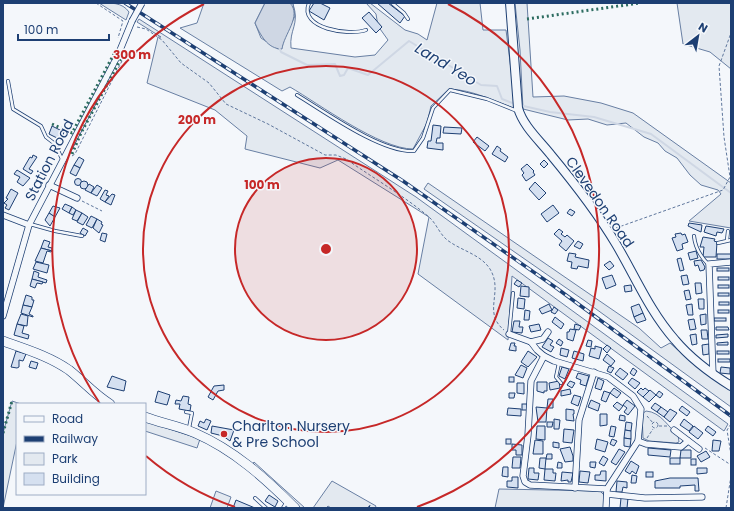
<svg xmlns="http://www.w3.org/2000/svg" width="734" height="511" font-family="Poppins,sans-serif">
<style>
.green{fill:#e3e9f0;stroke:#687fa3}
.water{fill:#cfd7e4;stroke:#687fa3}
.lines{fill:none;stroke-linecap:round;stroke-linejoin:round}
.stream{stroke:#cfd7e4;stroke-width:2}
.building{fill:#d5e0f0;stroke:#1d3f73}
.service-casing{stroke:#1d3f73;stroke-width:4}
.minor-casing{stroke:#1d3f73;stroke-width:7}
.secondary-casing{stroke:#1d3f73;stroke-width:10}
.primary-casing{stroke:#1d3f73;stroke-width:10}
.path{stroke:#5e769c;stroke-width:1;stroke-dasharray:3 2;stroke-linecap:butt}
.service{stroke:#f4f7fb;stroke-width:2.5}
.minor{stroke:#f4f7fb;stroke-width:5.5}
.secondary{stroke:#f4f7fb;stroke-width:8}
.primary{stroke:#f4f7fb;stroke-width:9}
.rail-casing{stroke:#1d3f73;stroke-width:3.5}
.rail{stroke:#f4f7fb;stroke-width:2;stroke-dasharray:6;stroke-linecap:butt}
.minor-bridge-casing{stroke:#1d3f73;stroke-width:7;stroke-linecap:butt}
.minor-bridge{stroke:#f4f7fb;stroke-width:5.5}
.hedge{stroke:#2c6c60;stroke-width:3;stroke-dasharray:2 3;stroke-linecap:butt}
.fence{stroke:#1d3f73;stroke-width:1;stroke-dasharray:5 2;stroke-linecap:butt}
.ring{fill:none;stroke:#c62828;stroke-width:2}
.poi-dot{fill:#c62828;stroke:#f4f7fb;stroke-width:1.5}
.labels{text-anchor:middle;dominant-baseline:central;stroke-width:3;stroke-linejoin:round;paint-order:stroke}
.street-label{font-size:14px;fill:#1d3f73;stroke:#f4f7fb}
.poi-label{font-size:14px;fill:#1d3f73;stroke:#f4f7fb;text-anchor:start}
.water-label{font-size:15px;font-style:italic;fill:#1d3f73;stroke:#f4f7fb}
.centre{fill:#c62828;stroke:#f4f7fb;stroke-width:2}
.ring-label{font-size:12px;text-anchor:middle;font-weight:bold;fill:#c62828;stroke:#f4f7fb;stroke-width:3;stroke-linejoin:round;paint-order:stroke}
</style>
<rect width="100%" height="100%" fill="#f4f7fb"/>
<g class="green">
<path d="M99 3C111 3 122 2 129 12L126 20Z"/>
<path d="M204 3H265L255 23 261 38 278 49 282 47 284 38 295 16 293 4C300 25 289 29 291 48L355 57 375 55 388 40 378 26 376 14 366 3H370L405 30 418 34 427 40 437 3H480L483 30H506L516 109C493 101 474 90 449 89L431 106 427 123 413 149C380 149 319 104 290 87L282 91 180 28 197 23Z"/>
<polygon points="515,3 527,3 533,97 564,96 601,103 633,113 731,183 731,228 689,221 721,194 718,190 701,185 690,175 677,158 665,151 658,143 644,137 626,123 607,125 588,119 568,120 523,109 520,50"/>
<polygon points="677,3 731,3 731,69 710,52 683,44"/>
<polygon points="139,19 416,197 728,424 724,431 512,276 508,340 418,274 429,217 338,160 320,168 245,149 247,136 215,110 147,83 158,37 161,37 137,22"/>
<polygon points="428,183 639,328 661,348 670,343 702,371 731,391 731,407 585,301 424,189"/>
<polygon points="12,401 21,404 17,404 17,441 3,508 3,433"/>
<path d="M646 411C661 412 668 427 678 435L679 442 676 443 649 441 643 438 642 414Z"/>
<polygon points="145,421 200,439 197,448 145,431"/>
<polygon points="254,462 305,508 301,508 252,465"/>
<polygon points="332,481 376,506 375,508 369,508 369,506 367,508 331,508 328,506 326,508 313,508"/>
<polygon points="499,489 600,491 605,496 604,508 495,508"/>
<polygon points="216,491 231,497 227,508 210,508"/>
</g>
<path class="water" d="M265 3H290C302 16 284 34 282 49 267 49 260 34 255 23Z"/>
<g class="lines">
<g class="stream">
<polyline points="279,47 281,52 307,65 335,64 340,76 344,75 348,68 368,75 409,41 481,85 497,86 502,99 515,104"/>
<polyline points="519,105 550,112 594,117 651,134 731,193"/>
</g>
</g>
<g class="building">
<polygon points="314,3 320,3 330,8 324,20 309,11"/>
<polygon points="377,3 388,3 405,16 400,23"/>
<polygon points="369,12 382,27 376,33 362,18"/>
<polygon points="433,125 441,126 440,138 437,138 436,143 443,143 443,150 427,148 428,141 431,141"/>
<polygon points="52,126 64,132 61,140 49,134"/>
<polygon points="444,127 462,128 461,134 443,133"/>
<polygon points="477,137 489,146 485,151 473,142"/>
<polygon points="497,146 501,149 500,151 508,157 505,162 492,154"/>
<polygon points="33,155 37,157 29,169 33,171 31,174 23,169 30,157 32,158"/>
<polygon points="79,157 84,160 80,168 74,165"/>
<polygon points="544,160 548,164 544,168 540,164"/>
<polygon points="527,164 534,171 533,172 535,175 526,181 522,175 524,173 521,169"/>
<polygon points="74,165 80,168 76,176 70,173"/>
<polygon points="17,170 30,178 23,186 17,182 20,177 14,174"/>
<circle cx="78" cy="182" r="3.5"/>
<circle cx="84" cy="185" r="4"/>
<polygon points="535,182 546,193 539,200 529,189"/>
<polygon points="89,184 94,187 91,193 85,190"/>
<polygon points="97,185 102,188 97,196 91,193"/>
<polygon points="11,189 18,193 9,210 5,208 7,205 4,203 8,199 6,198"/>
<polygon points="105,190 108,191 106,195 109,196 105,202 100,199"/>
<polygon points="112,194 115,195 111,205 105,202"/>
<polygon points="65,204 72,207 69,213 62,209"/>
<polygon points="553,205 559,213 547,222 541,214"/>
<polygon points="53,206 60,208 55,217 49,213"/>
<polygon points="72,207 76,210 73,215 69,213"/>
<polygon points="570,209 575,212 572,216 567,213"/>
<polygon points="76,210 82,213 77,221 72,219"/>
<polygon points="49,213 55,217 50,226 45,220"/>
<polygon points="82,213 88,217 83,225 77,222"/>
<polygon points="91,216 97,219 92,228 86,225"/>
<polygon points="97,219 102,222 101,224 103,225 99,233 93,228"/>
<polygon points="689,223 702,225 701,232 688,226"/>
<polygon points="706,226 724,229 722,233 717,232 716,236 704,232"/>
<polygon points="83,228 88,231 85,236 80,233"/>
<polygon points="559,229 563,232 561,234 565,237 567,235 574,241 566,251 559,245 562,241 554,234"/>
<polygon points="102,233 107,234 105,242 100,240"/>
<polygon points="681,233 682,235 685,234 688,242 682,244 683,249 677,251 672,238 676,237 675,234"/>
<polygon points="703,237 715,239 714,241 717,242 716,257 703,257 704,247 700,247"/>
<polygon points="44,240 50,242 48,247 52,248 52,251 41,248"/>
<polygon points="578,241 583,244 580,249 574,246"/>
<polygon points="41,248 52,251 51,252 47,251 43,263 35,261"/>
<polygon points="696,251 698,258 690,260 688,253"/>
<polygon points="569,253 576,254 575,257 589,260 588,268 578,266 577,269 571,268 572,262 567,261"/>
<rect x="717" y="254" width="14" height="5"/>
<polygon points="681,258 684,270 680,271 677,259"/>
<polygon points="701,260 705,267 704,270 700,271 698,265 695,266 694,261"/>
<polygon points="610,261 614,266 609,270 604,265"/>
<polygon points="36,262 49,265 47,273 33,269"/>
<rect x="717" y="268" width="12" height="3"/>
<polygon points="34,271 39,273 38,277 47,280 46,283 32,279"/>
<polygon points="612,275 616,285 606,289 602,278"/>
<polygon points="687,275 689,284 683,285 681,276"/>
<rect x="718" y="277" width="11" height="3"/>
<polygon points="32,279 43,282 42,284 37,283 35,288 30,286"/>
<polygon points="517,280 522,283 519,287 514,284"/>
<polygon points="695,283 701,283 702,293 696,294"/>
<polygon points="631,285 632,291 625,292 624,286"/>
<rect x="718" y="285" width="11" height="3"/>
<polygon points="521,286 529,287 529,297 520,296"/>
<polygon points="689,290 691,299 686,300 684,291"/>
<rect x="718" y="293" width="11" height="3"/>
<polygon points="26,295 32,297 32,300 34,300 32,307 23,305"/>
<polygon points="518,298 525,299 524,309 517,308"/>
<polygon points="698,299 704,299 704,309 699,309"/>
<rect x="719" y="302" width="10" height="3"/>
<polygon points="549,304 552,310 542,314 539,309"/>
<polygon points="639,304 643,313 634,317 631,307"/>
<polygon points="692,304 693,315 688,315 686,305"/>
<polygon points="23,305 32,307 29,314 33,316 33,317 21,313"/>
<polygon points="554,307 558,310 555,314 551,312"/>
<polygon points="525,310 530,311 529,320 524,320"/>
<rect x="718" y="310" width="11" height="3"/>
<polygon points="643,313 646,320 637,323 634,317"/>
<polygon points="21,314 28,316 27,326 17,324"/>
<polygon points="706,314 706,324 701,325 700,315"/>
<polygon points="555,317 564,324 561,329 552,322"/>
<rect x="714" y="318" width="12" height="3"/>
<polygon points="694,319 696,329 690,330 688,320"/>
<polygon points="514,321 520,321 519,327 523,327 522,333 512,332"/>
<polygon points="17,324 24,326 22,333 29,335 28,339 14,335"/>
<polygon points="539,324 541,330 531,332 529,326"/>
<polygon points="575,324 581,326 579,330 574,329"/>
<polygon points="716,327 728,327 729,330 716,330"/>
<polygon points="570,329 576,330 573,341 567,339 567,332 569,332"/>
<polygon points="701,330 707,330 708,339 702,339"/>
<polygon points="696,334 697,344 692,345 690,335"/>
<polygon points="728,334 728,337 716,338 716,335"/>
<polygon points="548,338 553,341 550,345 554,347 551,352 542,347"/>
<polygon points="559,339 563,342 561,346 556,343"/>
<polygon points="588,340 592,341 591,347 586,346"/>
<polygon points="728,342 728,345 717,345 717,343"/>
<polygon points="511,343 515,343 514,346 516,346 516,351 509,350"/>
<polygon points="709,344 709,354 703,355 702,345"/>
<polygon points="607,345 611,348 607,353 603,349"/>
<polygon points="595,346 602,348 599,359 589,356 591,348 595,349"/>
<polygon points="561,348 569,350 567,357 560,355"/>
<polygon points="16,351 26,354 23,361 19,360 19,367 17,368 11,367"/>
<polygon points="528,351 537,357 528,367 521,362"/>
<polygon points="574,351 584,354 583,361 572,358"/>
<rect x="717" y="351" width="12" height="3"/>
<polygon points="607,354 615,361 611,366 603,360"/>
<rect x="718" y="359" width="12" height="3"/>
<polygon points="31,361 38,363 36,369 29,367"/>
<polygon points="521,365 527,368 523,378 515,375"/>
<polygon points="609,366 614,368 611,373 607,371"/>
<polygon points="562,367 569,369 565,379 559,376"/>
<polygon points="721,367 730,368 730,374 720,373"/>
<polygon points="620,368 628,374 623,380 615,374"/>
<polygon points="633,368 637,371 634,376 630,373"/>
<polygon points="578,373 589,376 586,386 580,384 581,380 576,378"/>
<polygon points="112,376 126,381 124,391 107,387"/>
<rect x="509" y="377" width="5" height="5"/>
<polygon points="598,378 604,381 601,390 595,388"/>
<polygon points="632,378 640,383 635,389 628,383"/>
<polygon points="559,381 560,388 550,390 549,383"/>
<polygon points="570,381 575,383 572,388 567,385"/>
<polygon points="537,382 547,382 547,391 544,391 544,393 537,391"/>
<polygon points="517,383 524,383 524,394 517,393"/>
<polygon points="224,385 224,390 218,391 213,400 208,397 214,386"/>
<polygon points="614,388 621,393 617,398 610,393"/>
<polygon points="641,388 643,390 645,388 649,391 643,397 637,392"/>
<polygon points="570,389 571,394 561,396 561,391"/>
<polygon points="650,390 656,395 649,402 643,397"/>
<polygon points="158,391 170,395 167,405 155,402"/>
<polygon points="604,391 610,393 606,402 601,400"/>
<polygon points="659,391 663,394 660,398 656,395"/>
<polygon points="509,393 515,393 514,398 509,398"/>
<polygon points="574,395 581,397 578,406 571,403"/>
<polygon points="183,396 189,397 188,404 191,405 190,411 179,409 180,404 175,404 176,400 181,401"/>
<polygon points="548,399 553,399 553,408 547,408"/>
<polygon points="591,400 600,404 598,411 588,407"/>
<polygon points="627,400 635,406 628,415 624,412 627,408 623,405"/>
<polygon points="617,402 623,406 619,411 613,406"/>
<polygon points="655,403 661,407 657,412 651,408"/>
<rect x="522" y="404" width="5" height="6"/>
<polygon points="682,406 690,412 687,416 679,410"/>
<polygon points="536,407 547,408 546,422 538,422"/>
<polygon points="661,407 668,412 664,417 657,412"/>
<polygon points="508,408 521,409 521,416 507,415"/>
<polygon points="566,409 574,410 574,414 573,414 574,421 566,420"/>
<polygon points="670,409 677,413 670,422 664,417"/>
<polygon points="600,414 607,414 607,425 600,426"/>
<polygon points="620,415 625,416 625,421 619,420"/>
<polygon points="206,419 211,421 207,430 198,426 200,421 204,423"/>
<polygon points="554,419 560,420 559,429 554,429"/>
<polygon points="684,419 693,426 689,431 680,425"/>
<polygon points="547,422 553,422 552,427 547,427"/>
<polygon points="626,422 632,423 631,431 625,430"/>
<polygon points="212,426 234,430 230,441 223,436 211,433"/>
<polygon points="537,426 545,426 545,440 536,439"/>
<polygon points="611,426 616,427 614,437 609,436"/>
<polygon points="694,426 703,433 698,439 689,432"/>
<polygon points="708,426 716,432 713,436 705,430"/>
<polygon points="564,429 574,430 572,443 563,442"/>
<polygon points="625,430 631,431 631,439 624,438"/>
<polygon points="624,438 631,439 630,447 624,446"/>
<rect x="506" y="439" width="5" height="5"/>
<polygon points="597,439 608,442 605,452 595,449"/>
<polygon points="612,439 617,441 614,446 610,444"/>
<polygon points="535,440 543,441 543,454 533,454"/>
<polygon points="713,440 721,441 719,451 712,451"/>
<polygon points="553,442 559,443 559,448 553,447"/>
<polygon points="512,444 522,445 522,455 516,455 516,450 512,450"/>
<polygon points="570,447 573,456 573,461 565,462 560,449"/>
<polygon points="648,448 671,450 670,457 648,455"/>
<polygon points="619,449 625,452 616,465 611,462"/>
<polygon points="681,450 691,450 691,458 680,458"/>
<polygon points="706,451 710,457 701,462 697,456"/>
<polygon points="547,454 552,454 552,459 546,459"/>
<polygon points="603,456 608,459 604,466 599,463"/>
<polygon points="513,457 521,457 520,468 512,468"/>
<polygon points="540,458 546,458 545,469 539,468"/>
<rect x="670" y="458" width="10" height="6"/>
<rect x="691" y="459" width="5" height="6"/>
<polygon points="631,461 639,466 636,474 632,471 630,474 625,471"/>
<polygon points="558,462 562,463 562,468 557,468"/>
<polygon points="590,462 596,462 595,468 590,467"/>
<polygon points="503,467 508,467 508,477 502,476"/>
<polygon points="529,468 534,468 534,473 539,473 538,480 528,479"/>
<polygon points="697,468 707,468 707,473 697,474"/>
<polygon points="545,469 553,469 553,473 556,473 555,481 544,480"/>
<polygon points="580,471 590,472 588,483 579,482"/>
<polygon points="601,471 606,471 606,481 595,480 595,475 600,475"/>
<polygon points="562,472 573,473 571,482 568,482 568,480 561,481"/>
<rect x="646" y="472" width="7" height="5"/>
<polygon points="632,475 637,476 636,483 631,483"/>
<polygon points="512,477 518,477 518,488 507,487 507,481 512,481"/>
<polygon points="670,478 698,478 699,491 695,491 695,485 680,486 680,488 655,488 655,481"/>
<polygon points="617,481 627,482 627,488 623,487 622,492 616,492"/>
<polygon points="269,495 278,501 275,507 265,501"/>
<polygon points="621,498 628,498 627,508 620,508"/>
<polygon points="236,500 255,508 233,508"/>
</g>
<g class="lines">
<defs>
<g id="service">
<path d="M309 3C298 29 350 36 366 30"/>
<polyline points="392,3 404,13 408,19"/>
<polyline points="8,81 13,109 41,126 46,137 55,144 62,159"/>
<path d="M297 95C325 112 382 153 414 151L423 138 433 108 450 90 487 99 517 111"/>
<polyline points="30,224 55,231 82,236"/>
<path d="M694 236C695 247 700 256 708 264"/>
<polyline points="727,240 728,231"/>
<polyline points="718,243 731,240"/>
<polyline points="509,334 513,293"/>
<polyline points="559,363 556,377 561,383"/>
<polyline points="186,412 192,413 189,428"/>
<polyline points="255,498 266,508"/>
<polyline points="283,508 286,503"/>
</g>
<g id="minor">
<polyline points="49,185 77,198"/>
<polyline points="3,215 29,225"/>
<polyline points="3,316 29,225 118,55 132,21"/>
<polyline points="509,334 531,342 537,350 544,356 531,381 528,435 523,476 525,482 530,485 607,489"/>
<polyline points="531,342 543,339 548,332"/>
<polyline points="544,356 554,361 608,377 633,396 641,409 638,441 607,489 606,508"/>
<polyline points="713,375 709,264 731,262"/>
<polyline points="674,430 699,449"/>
<polyline points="638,441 646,444 681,447 688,441"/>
<polyline points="575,488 579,420 594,372"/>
<polyline points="607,494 645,498 702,497"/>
</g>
<path id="secondary" d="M510 3 518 108C523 126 540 141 551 155 575 184 597 212 616 244 635 276 650 312 675 340 691 359 710 373 731 386"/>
<g id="primary">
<path d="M3 341C25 349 49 356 69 370 83 381 95 395 110 404"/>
<path d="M145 417C161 423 179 426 195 433 234 450 265 478 295 508"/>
</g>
</defs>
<use href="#service" class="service-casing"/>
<use href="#minor" class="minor-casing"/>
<use href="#secondary" class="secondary-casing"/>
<use href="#primary" class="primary-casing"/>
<g class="path">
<polyline points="96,3 123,21 118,38"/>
<path d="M137 27 146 29 162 40 181 63 209 83 226 104 268 124 325 155H336L346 159C373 178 403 195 429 217 437 224 440 236 450 242 463 251 481 255 490 269 504 292 482 312 504 330"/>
<polyline points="72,156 75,154 127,51"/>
<polyline points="82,201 102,211"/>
<polyline points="616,228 723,190 730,177 724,137 719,66 731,33"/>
<polyline points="647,416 653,423"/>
<circle cx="655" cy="425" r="3"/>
<polyline points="731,424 727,430 731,455"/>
<polyline points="659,426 669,426"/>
<polyline points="647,438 653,429"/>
<polyline points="705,448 731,465"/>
<polyline points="726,508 731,476"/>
</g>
<use href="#service" class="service"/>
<use href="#minor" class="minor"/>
<use href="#secondary" class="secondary"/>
<use href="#primary" class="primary"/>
<defs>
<polyline id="rail" points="125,3 403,181 555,287 731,416"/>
</defs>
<use href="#rail" class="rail-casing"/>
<use href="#rail" class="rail"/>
<defs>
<polyline id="minor-bridge" points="132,21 142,3"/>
</defs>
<use href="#minor-bridge" class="minor-bridge-casing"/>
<use href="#minor-bridge" class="minor-bridge"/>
<g class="hedge">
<polyline points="527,19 640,3"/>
<polyline points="52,124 72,133 116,50"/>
<polyline points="72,154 81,133 123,55 126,53"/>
<polyline points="3,433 12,401"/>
</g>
<polyline class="fence" points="369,508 370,505"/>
</g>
<circle cx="326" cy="249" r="91" fill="#c62828" fill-opacity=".12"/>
<g class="ring">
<circle cx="326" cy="249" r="91"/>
<circle cx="326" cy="249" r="183"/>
<path d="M235 507A274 274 0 0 1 146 456M99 402A274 274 0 0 1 204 4M448 4A274 274 0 0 1 417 507"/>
</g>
<circle class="poi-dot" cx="224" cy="434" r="4"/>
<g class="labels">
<g class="street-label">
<text transform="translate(49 160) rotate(-63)">Station Road</text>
<text transform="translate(600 202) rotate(55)">Clevedon Road</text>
</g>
<g class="poi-label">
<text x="232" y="426">Charlton Nursery<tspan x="232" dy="16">&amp; Pre School</tspan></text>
</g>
<g class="water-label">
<text transform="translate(446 64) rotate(31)">Land Yeo</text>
</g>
</g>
<circle cx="326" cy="249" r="6" class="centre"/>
<g class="ring-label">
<text x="132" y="59">300 m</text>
<text x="197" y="124">200 m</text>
<text x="262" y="189">100 m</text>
</g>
<rect width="734" height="511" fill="none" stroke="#1d3f73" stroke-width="8"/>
<rect x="16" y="403" width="130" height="92" fill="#f4f7fb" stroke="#9eadc5"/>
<rect x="24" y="416" width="20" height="6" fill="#f4f7fb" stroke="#9eadc5"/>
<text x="52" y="423" font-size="12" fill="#1d3f73">Road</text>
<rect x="24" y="436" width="20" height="6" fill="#1d3f73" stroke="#9eadc5"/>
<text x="52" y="443" font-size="12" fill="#1d3f73">Railway</text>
<rect x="24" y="453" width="20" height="12" fill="#e3e9f0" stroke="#9eadc5"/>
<text x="52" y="463" font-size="12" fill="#1d3f73">Park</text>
<rect x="24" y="473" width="20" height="12" fill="#d5e0f0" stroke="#9eadc5"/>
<text x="52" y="483" font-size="12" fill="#1d3f73">Building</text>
<g transform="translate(698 36) rotate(31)" stroke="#f4f7fb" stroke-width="3" paint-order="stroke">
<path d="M0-3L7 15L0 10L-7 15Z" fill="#1d3f73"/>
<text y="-6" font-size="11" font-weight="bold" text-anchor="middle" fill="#1d3f73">N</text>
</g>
<path d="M18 34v6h91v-6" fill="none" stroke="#1d3f73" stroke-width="2"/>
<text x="24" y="34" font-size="12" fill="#1d3f73" stroke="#f4f7fb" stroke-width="3" paint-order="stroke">100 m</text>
</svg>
